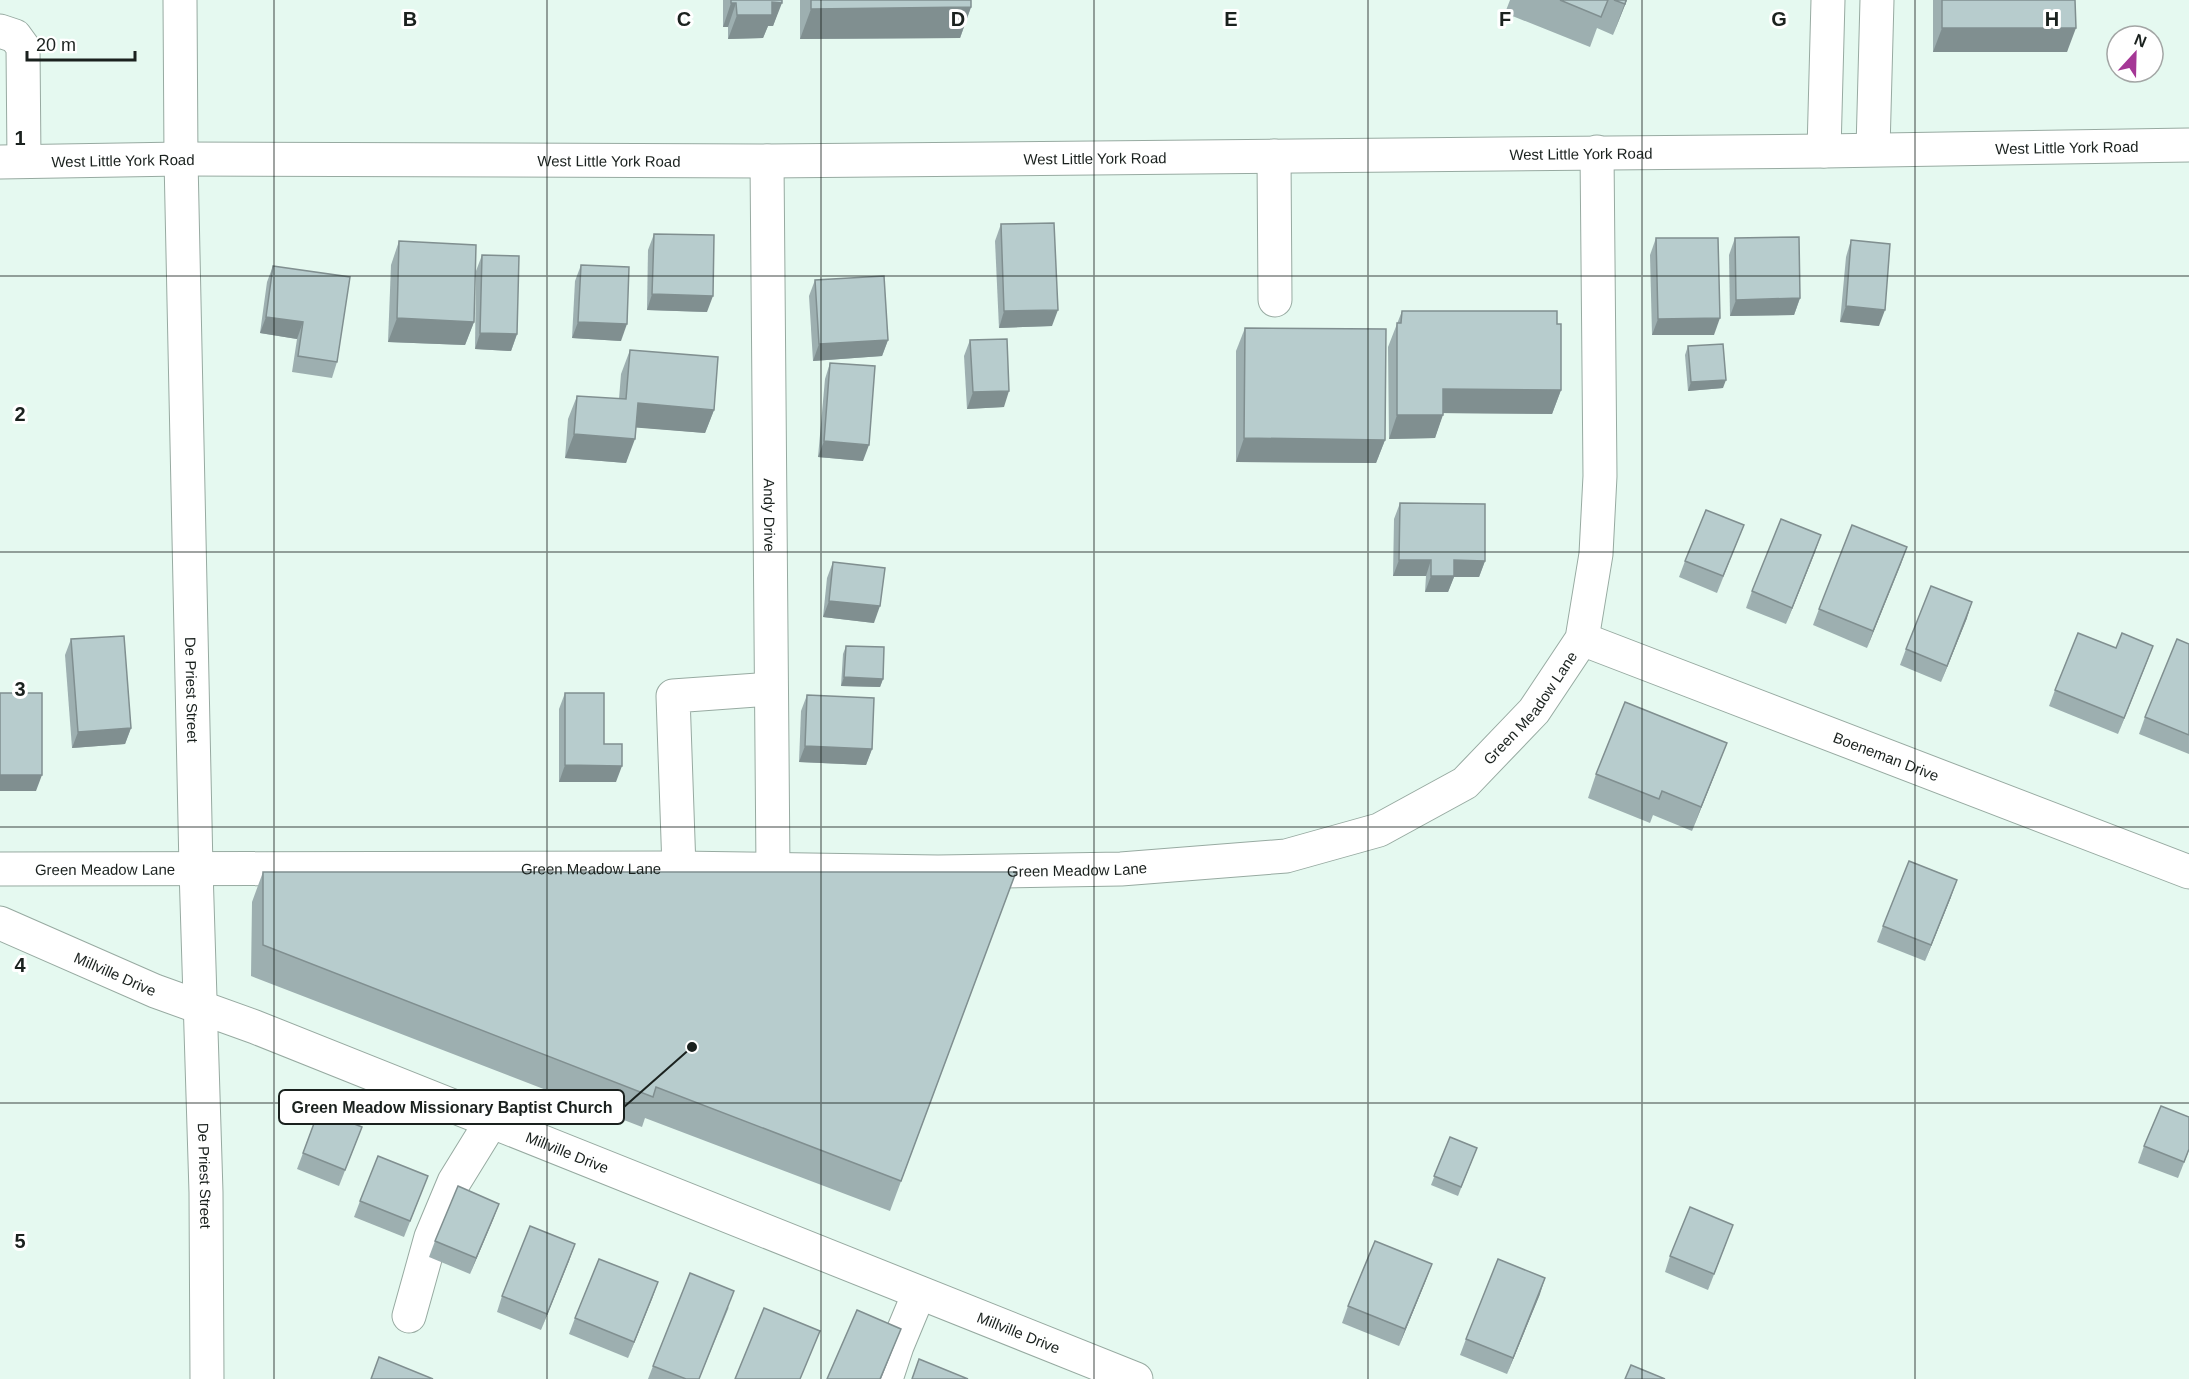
<svg xmlns="http://www.w3.org/2000/svg" width="2189" height="1379" font-family="Helvetica,sans-serif">
<style>
.lines{fill:none;stroke-linecap:round;stroke-linejoin:round}
.minor-casing{stroke:#97aaa1;stroke-width:35}
.minor{stroke:#fff;stroke-width:33}
.wall{fill:#9dafb0}
.shaded-wall{fill:#808f90}
.building{fill:#b7cccd;stroke:#808f90;stroke-width:1.5}
.grid{fill:none;stroke:#1a211e;stroke-width:1.5;stroke-opacity:0.55}
.labels{text-anchor:middle;dominant-baseline:central;stroke-width:6;stroke-linejoin:round;paint-order:stroke}
.street-label{font-size:15px;fill:#1a211e;stroke:#fff}
.grid-label{font-size:20px;text-anchor:middle;font-weight:bold;fill:#1a211e;stroke:#fff;stroke-width:6;stroke-linejoin:round;paint-order:stroke}
.leader{fill:none;stroke:#1a211e;stroke-width:2}
.callout-dot{fill:#1a211e;stroke:#fff;stroke-width:2}
.callout{fill:#fff;stroke:#1a211e;stroke-width:2}
.callout-label{font-size:16px;text-anchor:middle;font-weight:bold;fill:#1a211e}
</style>
<rect width="100%" height="100%" fill="#e5f9f0"/>
<g class="lines">
<defs>
<g id="minor">
<path id="s1" d="M180 0 181 159 196 869 206 1192 207 1379"/>
<polyline points="0,31 15,36 23,47 24,161"/>
<polyline points="1873,149 1877,0"/>
<polyline points="1824,151 1828,0"/>
<polyline points="1274,156 1275,300"/>
<path id="s2" d="M767 161 773 869"/>
<path id="s3" d="M0 162 181 159 767 161 1824 151 2189 145"/>
<path id="s4" d="M1582 639 2189 872"/>
<polyline points="679,868 673,696 771,689"/>
<path id="s5" d="M0 869 679 868 938 872 1121 869 1286 856 1379 830 1465 783 1534 711 1582 639 1596 554 1600 476 1597 152"/>
<path id="s6" d="M0 923 155 991 255 1027 1136 1379"/>
<polyline points="409,1316 431,1237 454,1182 491,1122"/>
<polyline points="886,1379 897,1346 919,1293"/>
</g>
</defs>
<use href="#minor" class="minor-casing"/>
<use href="#minor" class="minor"/>
</g>
<g class="wall">
<polygon points="723,0 782,0 773,26 768,26 763,38 728,39 728,27 723,27"/>
<polygon points="800,0 971,0 971,7 960,38 800,39"/>
<polygon points="1510,0 1627,0 1613,35 1597,28 1590,47 1505,13"/>
<polygon points="1933,0 2075,0 2067,52 1933,52"/>
<polygon points="1001,224 1052,326 999,328 995,241"/>
<polygon points="654,234 707,312 647,310 648,250"/>
<polygon points="1656,238 1714,335 1652,335 1650,255"/>
<polygon points="1735,238 1800,298 1794,315 1730,316 1729,255"/>
<polygon points="1851,240 1879,326 1840,322 1846,257"/>
<polygon points="399,241 474,322 465,345 388,342 391,265"/>
<polygon points="482,255 517,334 511,351 475,349 476,271"/>
<polygon points="581,265 621,341 572,338 575,281"/>
<polygon points="273,266 337,362 332,378 292,372 297,339 260,333 267,282"/>
<polygon points="815,280 888,340 882,356 813,361 809,296"/>
<polygon points="1402,311 1557,324 1561,390 1552,414 1443,413 1435,438 1389,439 1388,347"/>
<polygon points="1245,328 1385,440 1376,463 1236,462 1236,351"/>
<polygon points="970,340 1004,407 967,409 964,356"/>
<polygon points="1688,346 1723,388 1688,391 1685,355"/>
<polygon points="630,350 714,410 705,433 636,427 626,463 565,458 568,419 577,396 619,399 621,374"/>
<polygon points="830,363 863,461 818,457 825,379"/>
<polygon points="1400,503 1485,561 1479,577 1454,577 1448,592 1425,592 1426,576 1393,576 1394,519"/>
<polygon points="1744,525 1717,593 1679,577 1685,561"/>
<polygon points="1907,547 1867,648 1813,625 1819,609"/>
<polygon points="1815,552 1786,624 1746,608 1752,591"/>
<polygon points="833,562 874,623 823,617 827,578"/>
<polygon points="1967,618 1941,682 1900,665 1906,649"/>
<polygon points="71,639 131,728 125,744 72,748 65,655"/>
<polygon points="2189,644 2189,754 2139,734 2145,717"/>
<polygon points="846,646 883,679 880,687 841,686 843,654"/>
<polygon points="2153,646 2118,734 2049,706 2055,690"/>
<polygon points="565,693 616,782 559,782 559,709"/>
<polygon points="807,695 872,749 866,765 799,762 801,711"/>
<polygon points="1718,766 1692,831 1653,815 1650,823 1588,798 1596,774"/>
<polygon points="263,872 1016,872 890,1211 645,1118 642,1127 251,976 252,902"/>
<polygon points="1951,897 1925,961 1877,942 1883,926"/>
<polygon points="319,1110 362,1127 339,1186 297,1169"/>
<polygon points="1450,1137 1477,1148 1458,1196 1431,1185"/>
<polygon points="2144,1146 2189,1150 2178,1178 2138,1163"/>
<polygon points="428,1176 404,1237 354,1217 360,1201"/>
<polygon points="499,1204 470,1274 429,1257 435,1241"/>
<polygon points="1727,1241 1708,1290 1665,1272 1670,1256"/>
<polygon points="575,1244 541,1330 497,1312 502,1296"/>
<polygon points="1426,1280 1399,1346 1342,1323 1348,1306"/>
<polygon points="658,1282 628,1358 569,1334 575,1318"/>
<polygon points="1540,1294 1507,1374 1460,1355 1466,1339"/>
<polygon points="729,1307 699,1379 648,1379 653,1366"/>
</g>
<g class="shaded-wall">
<polygon points="1626,0 1627,0 1613,35"/>
<polygon points="772,2 782,3 773,26 768,26 763,38 728,39 737,15"/>
<polygon points="731,3 736,3 728,27 723,27"/>
<polygon points="971,7 960,38 800,39 811,9"/>
<polygon points="1942,28 2076,28 2067,52 1933,52"/>
<polygon points="652,294 713,296 707,312 647,310"/>
<polygon points="1800,298 1794,315 1730,316 1736,300"/>
<polygon points="1846,306 1885,310 1879,326 1840,322"/>
<polygon points="1058,310 1052,326 999,328 1004,311"/>
<polygon points="266,317 303,322 297,339 260,333"/>
<polygon points="397,318 474,322 465,345 388,342"/>
<polygon points="1720,318 1714,335 1652,335 1658,319"/>
<polygon points="578,322 627,324 621,341 572,338"/>
<polygon points="480,333 517,334 511,351 475,349"/>
<polygon points="888,340 882,356 813,361 819,344"/>
<polygon points="1726,380 1723,388 1688,391 1691,382"/>
<polygon points="1443,389 1561,390 1552,414 1435,413"/>
<polygon points="1009,391 1004,407 967,409 973,392"/>
<polygon points="638,403 714,410 705,433 629,427"/>
<polygon points="1397,415 1443,415 1435,438 1389,439"/>
<polygon points="574,434 635,439 626,463 565,458"/>
<polygon points="1244,438 1385,440 1376,463 1236,462"/>
<polygon points="824,441 869,445 863,461 818,457"/>
<polygon points="1821,535 1815,552 1786,624 1792,608"/>
<polygon points="1907,547 1901,564 1867,648 1873,631"/>
<polygon points="1399,560 1431,560 1426,576 1393,576"/>
<polygon points="1454,560 1485,561 1479,577 1454,577 1448,592 1425,592 1431,576"/>
<polygon points="829,601 880,606 874,623 823,617"/>
<polygon points="1972,602 1967,618 1941,682 1947,666"/>
<polygon points="2153,646 2147,662 2118,734 2124,718"/>
<polygon points="844,677 883,679 880,687 841,686"/>
<polygon points="131,728 125,744 72,748 78,732"/>
<polygon points="1727,743 1718,766 1692,831 1701,807"/>
<polygon points="805,746 872,749 866,765 799,762"/>
<polygon points="565,765 622,766 616,782 559,782"/>
<polygon points="0,775 42,775 36,791 0,791"/>
<polygon points="1957,880 1951,897 1925,961 1931,945"/>
<polygon points="499,1204 493,1220 470,1274 476,1258"/>
<polygon points="575,1244 569,1261 541,1330 547,1314"/>
<polygon points="1432,1264 1426,1280 1399,1346 1405,1329"/>
<polygon points="1545,1278 1540,1294 1507,1374 1513,1358"/>
<polygon points="658,1282 652,1299 628,1358 634,1342"/>
<polygon points="901,1329 881,1379 880,1379"/>
</g>
<g class="building">
<polygon points="731,0 782,0 782,3 772,2 772,15 737,15 736,3 731,3"/>
<polygon points="811,0 971,0 971,7 811,9"/>
<polygon points="1560,0 1608,0 1601,17"/>
<polygon points="1614,0 1626,0 1625,4"/>
<polygon points="1942,0 2075,0 2076,28 1942,28"/>
<polygon points="1054,223 1058,310 1004,311 1001,224"/>
<polygon points="654,234 714,235 713,296 652,294"/>
<polygon points="1799,237 1800,298 1736,300 1735,238"/>
<polygon points="1656,238 1718,238 1720,318 1658,319"/>
<polygon points="1851,240 1890,244 1885,310 1846,306"/>
<polygon points="399,241 476,245 474,322 397,318"/>
<polygon points="482,255 519,256 517,334 480,333"/>
<polygon points="581,265 629,267 627,324 578,322"/>
<polygon points="273,266 350,277 337,362 298,356 303,322 266,317"/>
<polygon points="884,276 888,340 819,344 815,280"/>
<polygon points="1402,311 1557,311 1557,324 1561,324 1561,390 1443,389 1443,415 1397,415 1397,323 1401,323"/>
<polygon points="1245,328 1386,329 1385,440 1244,438"/>
<polygon points="1007,339 1009,391 973,392 970,340"/>
<polygon points="1723,344 1726,380 1691,382 1688,346"/>
<polygon points="630,350 718,357 714,410 638,403 635,439 574,434 577,396 626,399"/>
<polygon points="830,363 875,366 869,445 824,441"/>
<polygon points="1400,503 1485,504 1485,561 1454,560 1454,576 1431,576 1431,560 1399,560"/>
<polygon points="1706,510 1744,525 1723,576 1685,561"/>
<polygon points="1781,519 1821,535 1792,608 1752,591"/>
<polygon points="1852,525 1907,547 1873,631 1819,609"/>
<polygon points="833,562 885,568 880,606 829,601"/>
<polygon points="1931,586 1972,602 1947,666 1906,649"/>
<polygon points="2078,633 2116,648 2122,633 2153,646 2124,718 2055,690"/>
<polygon points="124,636 131,728 78,732 71,639"/>
<polygon points="2177,639 2189,644 2189,735 2145,717"/>
<polygon points="846,646 884,647 883,679 844,677"/>
<rect x="0" y="693" width="42" height="82"/>
<polygon points="565,693 604,693 604,744 622,744 622,766 565,765"/>
<polygon points="807,695 874,698 872,749 805,746"/>
<polygon points="1625,702 1727,743 1701,807 1662,791 1659,799 1596,774"/>
<polygon points="1909,861 1957,880 1931,945 1883,926"/>
<polygon points="263,872 1016,872 901,1181 656,1087 653,1097 263,945"/>
<polygon points="2161,1106 2189,1117 2189,1149 2184,1162 2144,1146"/>
<polygon points="319,1110 362,1127 345,1170 303,1153"/>
<polygon points="1450,1137 1477,1148 1461,1187 1434,1176"/>
<polygon points="378,1156 428,1176 410,1221 360,1201"/>
<polygon points="458,1186 499,1204 476,1258 435,1241"/>
<polygon points="1690,1207 1733,1225 1714,1274 1670,1256"/>
<polygon points="530,1226 575,1244 547,1314 502,1296"/>
<polygon points="1375,1241 1432,1264 1405,1329 1348,1306"/>
<polygon points="599,1259 658,1282 634,1342 575,1318"/>
<polygon points="1498,1259 1545,1278 1513,1358 1466,1339"/>
<polygon points="690,1273 734,1291 699,1379 686,1379 653,1366"/>
<polygon points="764,1308 820,1331 800,1379 735,1379"/>
<polygon points="857,1310 901,1329 880,1379 827,1379"/>
<polygon points="379,1357 433,1379 371,1379"/>
<polygon points="919,1359 968,1379 912,1379"/>
<polygon points="1631,1365 1665,1379 1625,1379"/>
</g>
<path class="grid" d="M274 0V1379M547 0V1379M821 0V1379M1094 0V1379M1368 0V1379M1642 0V1379M1915 0V1379M0 276H2189M0 552H2189M0 827H2189M0 1103H2189"/>
<g class="labels">
<g class="street-label">
<text stroke="none"><textPath href="#s3" startOffset="2067">West Little York Road</textPath></text>
<text stroke="none"><textPath href="#s3" startOffset="1581">West Little York Road</textPath></text>
<text stroke="none"><textPath href="#s3" startOffset="1095">West Little York Road</textPath></text>
<text stroke="none"><textPath href="#s3" startOffset="123">West Little York Road</textPath></text>
<text stroke="none"><textPath href="#s3" startOffset="609">West Little York Road</textPath></text>
<text stroke="none"><textPath href="#s2" startOffset="354">Andy Drive</textPath></text>
<text stroke="none"><textPath href="#s1" startOffset="690">De Priest Street</textPath></text>
<text stroke="none"><textPath href="#s5" startOffset="1581">Green Meadow Lane</textPath></text>
<text stroke="none"><textPath href="#s4" startOffset="326">Boeneman Drive</textPath></text>
<text stroke="none"><textPath href="#s5" startOffset="591">Green Meadow Lane</textPath></text>
<text stroke="none"><textPath href="#s5" startOffset="105">Green Meadow Lane</textPath></text>
<text stroke="none"><textPath href="#s5" startOffset="1077">Green Meadow Lane</textPath></text>
<text stroke="none"><textPath href="#s6" startOffset="126">Millville Drive</textPath></text>
<text stroke="none"><textPath href="#s6" startOffset="612">Millville Drive</textPath></text>
<text stroke="none"><textPath href="#s1" startOffset="1176">De Priest Street</textPath></text>
<text stroke="none"><textPath href="#s6" startOffset="1098">Millville Drive</textPath></text>
</g>
</g>
<g class="grid-label">
<text x="410" y="26">B</text>
<text x="684" y="26">C</text>
<text x="958" y="26">D</text>
<text x="1231" y="26">E</text>
<text x="1505" y="26">F</text>
<text x="1779" y="26">G</text>
<text x="2052" y="26">H</text>
<text x="20" y="145">1</text>
<text x="20" y="421">2</text>
<text x="20" y="696">3</text>
<text x="20" y="972">4</text>
<text x="20" y="1248">5</text>
</g>
<path class="leader" d="M692 1047L624 1107"/>
<circle class="callout-dot" cx="692" cy="1047" r="6"/>
<rect class="callout" x="279" y="1090" width="345" height="34" rx="6"/>
<g class="callout-label">
<text x="452" y="1113">Green Meadow Missionary Baptist Church</text>
</g>
<g transform="translate(2135 54) rotate(22)"><circle r="28" fill="#ffffff" stroke="#a3a6a5" stroke-width="1.5"/>
<path d="M0-4.5L10 22L0 15L-10 22Z" fill="#a53796"/>
<text y="-9" font-size="16" font-weight="bold" text-anchor="middle" fill="#1a211e">N</text>
</g>
<path d="M27 51v9h108v-9" fill="none" stroke="#1a211e" stroke-width="3"/>
<text x="36" y="51" font-size="18" fill="#1a211e" stroke="#ffffff" stroke-width="4.5" paint-order="stroke">20 m</text>
</svg>
